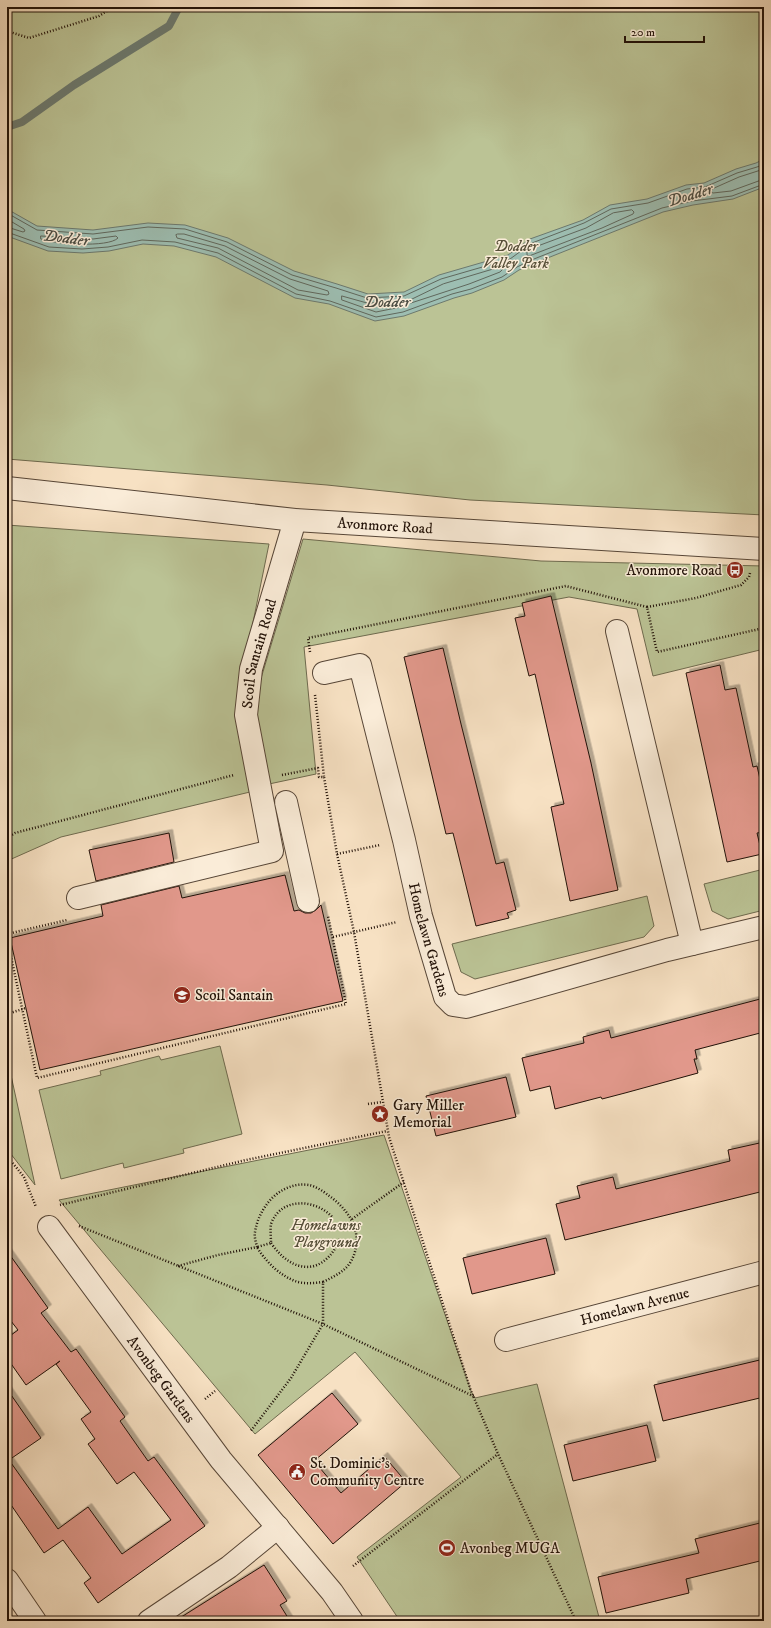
<svg xmlns="http://www.w3.org/2000/svg" width="771" height="1628" font-family="'IM FELL DW Pica',serif">
<style>
.green{fill:#bbc395;stroke:#6e6a4e}
.water{fill:#9dbeb2;stroke:#6c796e}
.lines{fill:none;stroke-linecap:round;stroke-linejoin:round}
.shore{stroke:#60685d;stroke-width:1}
.stream{stroke:#6c796e;stroke-width:8}
.building{fill:#e1988b;stroke:#221208;filter:url(#shadow)}
.minor-casing{stroke:#574637;stroke-width:24}
.path{stroke:#221208;stroke-width:2.5;stroke-dasharray:1 2;stroke-linecap:butt}
.minor{stroke:#faecd8;stroke-width:22}
.labels{text-anchor:middle;dominant-baseline:central;stroke-width:3;stroke-linejoin:round;paint-order:stroke}
.park-label{font-size:15px;font-style:italic;fill:#585039;stroke:#faecd8}
.street-label{font-size:15px;fill:#221208;stroke:#faecd8}
.poi-label{font-size:15px;fill:#221208;stroke:#faecd8;text-anchor:start}
.water-label{font-size:16px;font-style:italic;fill:#4d4e44;stroke:#faecd8}
</style>
<defs>
<filter id="shadow"><feDropShadow dx="3.5" dy="-3.5" stdDeviation="0" flood-color="#0004"/></filter>
</defs>
<rect width="100%" height="100%" fill="#f7e1c3"/>
<filter id="stains"><feTurbulence type="fractalNoise" baseFrequency=".005" numOctaves="4"/><feColorMatrix values="0 0 0 0 .2 0 0 0 0 .09 0 0 0 0 .02 0 0 0 .5 -.17"/></filter>
<radialGradient id="worn" r=".72"><stop offset=".6" stop-color="#630" stop-opacity="0"/><stop offset="1" stop-color="#630" stop-opacity=".3"/></radialGradient>
<g class="green">
<polygon points="7,7 764,7 764,515 470,500 327,485 7,459"/>
<polygon points="7,525 269,544 241,681 250,792 61,837 7,861"/>
<polygon points="303,539 541,561 764,566 764,649 653,676 637,609 569,597 304,647 316,774 269,784 258,739 256,695"/>
<polygon points="764,869 764,910 728,919 712,911 704,884"/>
<polygon points="647,896 654,926 644,937 475,979 461,972 452,944"/>
<polygon points="220,1046 242,1134 183,1149 184,1153 124,1168 123,1163 61,1179 39,1090 101,1075 100,1071 159,1056 161,1060"/>
<polygon points="7,1057 35,1185 7,1149"/>
<polygon points="384,1135 471,1391 475,1398 537,1384 600,1621 400,1621 357,1557 461,1477 355,1352 255,1434 59,1200"/>
</g>
<polygon class="water" points="764,159 764,187 733,199 693,205 663,212 535,263 519,270 504,280 472,293 454,298 404,316 375,321 329,304 295,298 216,257 174,246 143,244 109,251 83,253 48,251 7,236 7,209 37,226 93,230 148,223 185,225 228,238 294,271 337,284 368,294 404,292 439,275 508,255 530,239 583,220 610,205 647,199 686,185 704,183 736,169 756,163"/>
<g class="lines">
<g class="shore">
<polyline points="764,169 739,177 712,189 711,192 713,193 731,191 764,179"/>
<polygon points="632,210 634,212 633,214 602,228 529,256 527,255 527,252 535,247 586,228 613,213"/>
<polyline points="7,213 37,230 93,234 148,227 185,229 227,242 292,275 336,288 367,298 404,296 441,279 510,259 532,243 584,223 611,209 648,203 687,189 705,187 737,173 757,167 764,164"/>
<polyline points="7,219 24,229 25,231 23,232 7,227"/>
<polyline points="7,232 49,247 82,249 108,247 142,240 175,242 218,253 296,294 330,301 376,317 403,312 452,294 471,289 502,277 517,267 534,259 662,208 692,201 732,196 764,184"/>
<polygon points="178,234 184,234 225,246 290,279 328,291 329,294 327,295 298,290 218,248 177,238 176,235"/>
<path d="M41 236 93 239 116 236 118 238C108 248 54 244 41 239Z"/>
<polygon points="501,267 503,269 500,272 469,284 411,303 409,302 410,300 443,284"/>
<polygon points="342,296 367,303 406,301 408,304 401,307 376,312 342,300"/>
</g>
<polyline class="stream" points="7,127 22,122 74,85 169,26 179,7"/>
</g>
<g class="building">
<polygon points="551,596 591,763 618,890 570,901 551,807 564,804 535,674 529,676 515,618 525,616 522,603"/>
<polygon points="443,648 461,724 496,864 504,862 516,910 507,913 509,918 476,926 453,833 446,834 404,657"/>
<polygon points="720,665 725,690 736,688 753,767 757,766 764,797 764,832 757,833 762,854 727,862 686,673"/>
<polygon points="169,833 174,862 96,881 89,850"/>
<polygon points="285,875 294,911 299,910 305,913 311,913 316,910 321,905 343,1001 40,1070 10,938 103,916 101,905 179,886 182,898"/>
<polygon points="764,998 764,1032 695,1050 697,1059 694,1059 698,1073 625,1093 602,1099 601,1097 555,1109 550,1086 530,1091 522,1058 584,1043 583,1037 609,1030 611,1038"/>
<polygon points="506,1077 516,1117 436,1136 426,1096"/>
<polygon points="764,1142 764,1191 565,1240 556,1204 580,1198 577,1186 613,1177 616,1189 730,1161 728,1150"/>
<polygon points="546,1238 555,1274 472,1294 463,1258"/>
<polygon points="7,1251 48,1308 41,1313 71,1352 76,1349 125,1417 120,1421 148,1461 154,1457 205,1526 98,1603 84,1583 91,1578 63,1540 44,1553 7,1499 7,1389 41,1438 9,1460 58,1529 88,1507 122,1554 171,1520 134,1472 117,1484 88,1444 95,1439 81,1419 91,1412 56,1364 60,1361 26,1385 7,1358 7,1338 18,1330 7,1316"/>
<polygon points="764,1359 764,1397 663,1421 654,1385"/>
<polygon points="332,1393 358,1424 314,1461 341,1493 384,1456 406,1482 333,1544 258,1455"/>
<polygon points="647,1425 656,1461 573,1481 564,1445"/>
<polygon points="764,1522 764,1560 686,1579 689,1593 606,1613 598,1577 699,1553 695,1539"/>
<polygon points="264,1565 287,1601 280,1605 290,1621 175,1621"/>
</g>
<g class="lines">
<defs>
<g id="minor">
<path id="s1" d="M7 488 295 520 764 549"/>
<polyline points="617,631 692,944"/>
<path id="s2" d="M324 673 360 665 404 840 421 916 445 997 453 1005 466 1007 667 950 764 927"/>
<polyline points="286,802 308,901"/>
<path id="s3" d="M78 898 272 851 246 715 251 669 295 520"/>
<path id="s4" d="M49 1227 221 1460 332 1592 352 1621"/>
<path id="s5" d="M506 1340 764 1272"/>
<polyline points="7,1580 35,1621"/>
<polyline points="149,1621 229,1567 278,1527"/>
</g>
</defs>
<use href="#minor" class="minor-casing"/>
<g class="path">
<polyline points="7,31 29,38 99,16 113,7"/>
<polyline points="750,573 749,577 741,585 696,598 647,607 657,652 764,628"/>
<polyline points="310,652 308,638 566,586 647,607"/>
<polyline points="315,695 324,777"/>
<polyline points="282,775 318,768 319,777 324,777 337,854 354,932 389,1137 471,1391 498,1454 576,1621"/>
<polyline points="7,838 15,833 234,775"/>
<polyline points="337,854 380,845"/>
<polyline points="7,934 67,920"/>
<polyline points="333,937 397,922"/>
<polyline points="7,938 37,1078 346,1004 328,916"/>
<polyline points="7,1014 26,1008"/>
<polyline points="368,1104 382,1102"/>
<polyline points="7,1156 24,1177 36,1207"/>
<polyline points="60,1205 246,1160 387,1131"/>
<polyline points="352,1219 404,1182"/>
<polyline points="79,1226 323,1324 475,1397"/>
<path d="M271 1243C293 1275 324 1276 340 1239"/>
<path d="M178 1266 218 1255 257 1247C256 1242 254 1237 255 1232 259 1206 281 1181 309 1185 315 1186 323 1191 328 1195 351 1211 366 1236 350 1263 344 1272 333 1277 323 1282V1324L291 1378 250 1432"/>
<path d="M323 1282C315 1283 306 1284 298 1282 281 1277 265 1261 257 1247L271 1243C271 1237 270 1229 271 1224 281 1196 317 1199 333 1218"/>
<polyline points="205,1399 215,1391"/>
<polyline points="353,1566 498,1454"/>
</g>
<use href="#minor" class="minor"/>
</g>
<defs>
<symbol id="bus-disc" viewBox="-11 -11 22 22"><circle r="9.5" fill="#8f2418" stroke="#faecd8"/><path d="M-5-6H5V4H4V6H2V4H-2V6H-4V4H-5ZM-3.5-4V0h7V-4ZM-3.5 1.2v1.5H-2V1.2ZM2 1.2v1.5H3.5V1.2Z" fill="#fff"/></symbol>
<symbol id="school-disc" viewBox="-11 -11 22 22"><circle r="9.5" fill="#8f2418" stroke="#faecd8"/><path d="M0-5L7-2L0 1L-7-2ZM-4 1L0 2.5L4 1V4Q0 6-4 4Z" fill="#fff"/></symbol>
<symbol id="sight-disc" viewBox="-11 -11 22 22"><circle r="9.5" fill="#8f2418" stroke="#faecd8"/><path d="M0-6L1.8-2.2L6-1.7L2.9 1.2L3.7 5.4L0 3.3L-3.7 5.4L-2.9 1.2L-6-1.7L-1.8-2.2Z" fill="#fff"/></symbol>
<symbol id="civic-disc" viewBox="-11 -11 22 22"><circle r="9.5" fill="#8f2418" stroke="#faecd8"/><path d="M-.6-6.5H3V-4.5H.6V-3L4-1V1h2V6H-6V1h2V-1L-.6-3ZM-1.2 2.5V6h2.4V2.5Z" fill="#fff"/></symbol>
<symbol id="stadium-disc" viewBox="-11 -11 22 22"><circle r="9.5" fill="#8f2418" stroke="#faecd8"/><path d="M0-5a6.5 5 0 1 0 0 10a6.5 5 0 1 0 0-10ZM-3.5-1.8h7v3.6h-7Z" fill="#fff"/></symbol>
</defs>
<g fill-rule="evenodd">
<use href="#bus-disc" x="725" y="560" width="20" height="20"/>
<use href="#school-disc" x="172" y="985" width="20" height="20"/>
<use href="#sight-disc" x="370" y="1104" width="20" height="20"/>
<use href="#civic-disc" x="287" y="1462" width="20" height="20"/>
<use href="#stadium-disc" x="437" y="1538" width="20" height="20"/>
</g>
<g class="labels">
<g class="park-label">
<text x="516" y="246">Dodder<tspan x="516" dy="17">Valley Park</tspan></text>
<text x="326" y="1225">Homelawns<tspan x="326" dy="17">Playground</tspan></text>
</g>
<g class="street-label">
<text stroke="none"><textPath href="#s1" startOffset="380">Avonmore Road</textPath></text>
<text stroke="none"><textPath href="#s3" startOffset="401">Scoil Santain Road</textPath></text>
<text stroke="none"><textPath href="#s2" startOffset="320">Homelawn Gardens</textPath></text>
<text stroke="none"><textPath href="#s5" startOffset="133">Homelawn Avenue</textPath></text>
<text stroke="none"><textPath href="#s4" startOffset="189">Avonbeg Gardens</textPath></text>
</g>
<g class="poi-label">
<text x="722" y="570" text-anchor="end">Avonmore Road</text>
<text x="195" y="995">Scoil Santain</text>
<text x="393" y="1105">Gary Miller<tspan x="393" dy="17">Memorial</tspan></text>
<text x="310" y="1463">St. Dominic's<tspan x="310" dy="17">Community Centre</tspan></text>
<text x="460" y="1548">Avonbeg MUGA</text>
</g>
<g class="water-label">
<text transform="translate(690 195) rotate(-17)">Dodder</text>
<text transform="translate(66 238) rotate(7)">Dodder</text>
<text x="387" y="302">Dodder</text>
</g>
</g>
<rect width="771" height="1628" fill="none" stroke="#f7e1c3" stroke-width="24"/>
<rect x="8" y="8" width="755" height="1612" fill="none" stroke="#221208" stroke-width="2"/>
<rect x="12" y="12" width="747" height="1604" fill="none" stroke="#221208"/>
<path d="M625 36v6h79v-6" fill="none" stroke="#221208" stroke-width="2"/>
<text x="631" y="36" font-size="12" fill="#221208" stroke="#faecd8" stroke-width="3" paint-order="stroke">20 m</text>
<rect width="100%" height="100%" filter="url(#stains)"/>
<rect width="100%" height="100%" fill="url(#worn)"/>
</svg>
